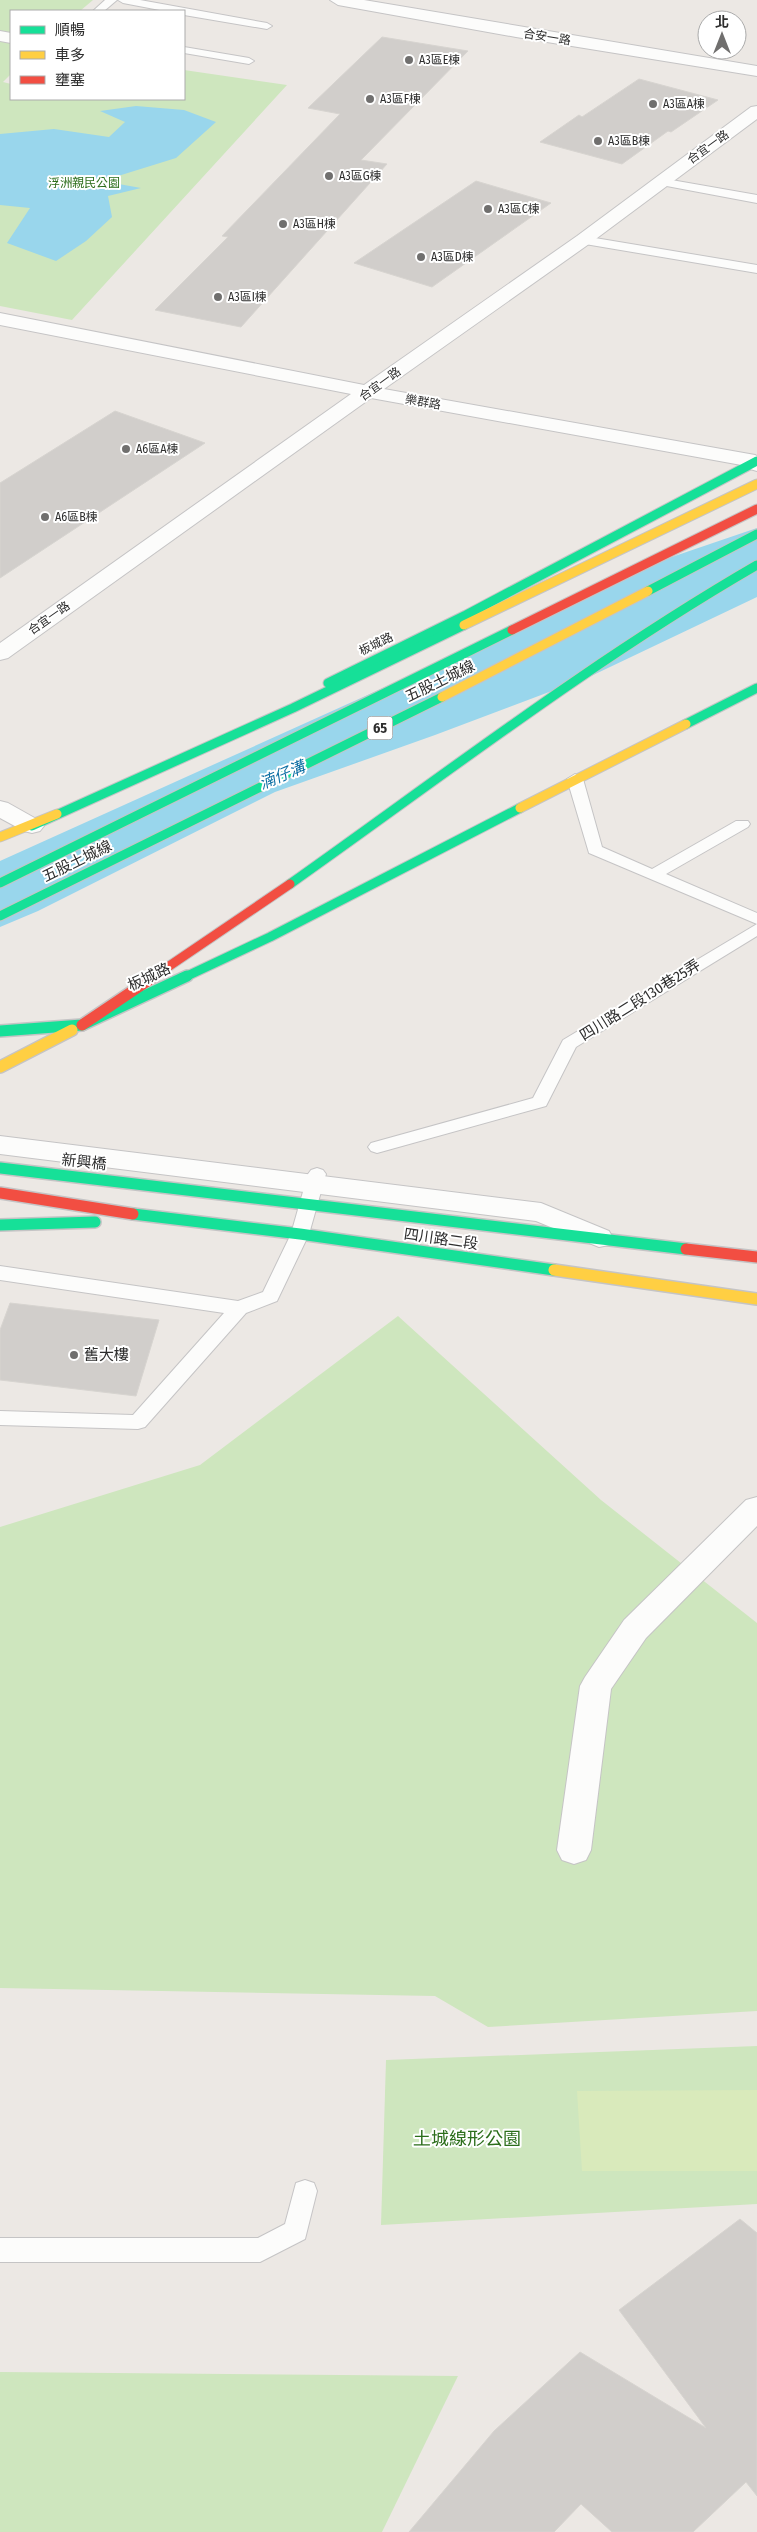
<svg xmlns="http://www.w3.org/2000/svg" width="757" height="2532" font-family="'Fira Sans Condensed','Noto Sans TC',sans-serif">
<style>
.green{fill:#cee6be}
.pitch{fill:#d9eabb}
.water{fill:#99d6ec}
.building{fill:#d1cecb;stroke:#d7d4d0}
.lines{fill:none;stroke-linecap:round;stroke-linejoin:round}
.lane-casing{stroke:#c5c4c5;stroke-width:2}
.street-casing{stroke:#c5c4c5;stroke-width:2}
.fast-far1-casing{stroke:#c5c4c5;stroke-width:11}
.fast-casing{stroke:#c5c4c5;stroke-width:14}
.slow-far1-casing{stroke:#c5c4c5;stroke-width:11}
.slow-casing{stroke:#c5c4c5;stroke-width:14}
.jam-far1-casing{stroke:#c5c4c5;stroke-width:11}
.jam-casing{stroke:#c5c4c5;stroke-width:14}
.lane{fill:#fcfcfb;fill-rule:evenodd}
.street{fill:#fcfcfb;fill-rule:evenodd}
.fast-far1{stroke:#16e098;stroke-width:9}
.fast{stroke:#16e098;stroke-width:11}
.slow-far1{stroke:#ffcf43;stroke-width:9}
.slow{stroke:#ffcf43;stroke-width:11}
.jam-far1{stroke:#f24e42;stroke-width:9}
.jam{stroke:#f24e42;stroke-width:11}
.poi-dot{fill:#706f6e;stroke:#fff;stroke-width:2}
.labels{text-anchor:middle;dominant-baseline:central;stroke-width:4;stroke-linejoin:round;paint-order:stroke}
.far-street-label{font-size:12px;fill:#2e2e2e;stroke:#fff}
.far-poi-label{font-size:12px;fill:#2e2e2e;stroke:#fff;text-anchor:start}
.far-park-label{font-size:12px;fill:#2c6e1b;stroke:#fff}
.shield{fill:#fff;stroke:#6d6d6d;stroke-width:1}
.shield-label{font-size:14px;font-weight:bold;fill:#2e2e2e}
.street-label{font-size:15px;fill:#2e2e2e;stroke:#fff}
.poi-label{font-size:15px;fill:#2e2e2e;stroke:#fff;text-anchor:start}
.water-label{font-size:16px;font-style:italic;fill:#0d6fa3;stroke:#fff}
.near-park-label{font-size:18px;fill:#2c6e1b;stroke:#fff}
</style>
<rect width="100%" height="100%" fill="#ece8e4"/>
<g class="green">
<polygon points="0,0 93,0 80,11 11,11 11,74 3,82 11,84 11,99 184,99 184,70 287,85 72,320 0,306"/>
<polygon points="398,1316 601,1500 757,1623 757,2011 488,2027 435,1996 0,1988 0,1527 200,1465"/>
<polygon points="757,2046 757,2204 381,2225 386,2060"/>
<polygon points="0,2372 458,2376 382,2532 0,2532"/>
</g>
<polygon class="pitch" points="757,2090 757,2171 582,2171 577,2091"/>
<g class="water">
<polygon points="136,106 184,110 216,122 176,158 102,181 141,188 108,196 112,217 86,241 56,261 7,243 30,208 0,205 0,134 54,129 109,137 125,122 100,111"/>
<polygon points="757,528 757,597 589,677 435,735 275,792 38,911 0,927 0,861 485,642 610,578"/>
</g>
<g class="building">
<polygon points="382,37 468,51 361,160 387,164 241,327 155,310 228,237 222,236 340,114 308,108"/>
<polygon points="639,79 718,100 671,132 668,131 622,164 540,142 579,115 582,117"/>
<polygon points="476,181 551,203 432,287 354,263"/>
<polygon points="115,411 205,443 0,578 0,483"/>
<polygon points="10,1303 159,1320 136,1396 0,1380 0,1330"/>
<polygon points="740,2219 757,2233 757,2496 746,2482 693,2532 612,2532 581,2504 554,2532 409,2532 494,2431 580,2352 706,2428 619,2310"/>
</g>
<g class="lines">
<defs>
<g id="lane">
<polygon points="105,0 117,0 104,11 93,11"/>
<polygon points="118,0 140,0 267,23 272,26 267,29 184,15 184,11 165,11 123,3"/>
<polygon points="184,47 249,58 254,61 249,64 184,53"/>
<polygon points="660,178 757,195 757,203 656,184 654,182"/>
<polygon points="583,236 757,265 757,273 579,243 577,240"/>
<polygon points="575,774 583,779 602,847 652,869 736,821 748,821 750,824 748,827 666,874 757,913 757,936 576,1047 546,1106 377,1153 371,1151 368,1147 371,1143 533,1098 563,1040 757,924 589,853 567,779"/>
<polygon points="317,1168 323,1170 326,1174 309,1234 277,1301 246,1313 145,1427 138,1429 0,1425 0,1411 133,1415 224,1313 0,1280 0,1266 238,1301 263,1292 291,1234 308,1174 311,1170"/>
<polygon points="305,2180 314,2183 317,2191 305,2239 260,2262 0,2262 0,2238 258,2238 285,2224 296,2183"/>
</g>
<g id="street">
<polygon points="330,0 364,0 757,66 757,76 516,37 338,5"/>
<polygon points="0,31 11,33 11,43 0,41"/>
<polygon points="757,106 757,119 589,244 384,389 755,455 757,456 757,471 750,469 747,466 371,398 8,658 0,660 0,643 351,394 0,325 0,313 364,385 577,236 751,107"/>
<polygon points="0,801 8,803 40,821 44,826 40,831 32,833 24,831 0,818"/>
<polygon points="0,1136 541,1203 609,1231 613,1238 609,1245 599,1247 536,1221 0,1154"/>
<polygon points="757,1497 757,1526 646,1638 611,1689 591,1850 586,1860 574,1864 562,1860 557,1850 580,1686 585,1677 624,1620 746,1500"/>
</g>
<g id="fast-far1">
<polyline points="648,591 757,534"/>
<polyline points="328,683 466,615 757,461"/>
<polyline points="686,724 757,688"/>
<polyline points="32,826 293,708 464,625"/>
<polyline points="0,883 512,630"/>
<path d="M290 884C444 775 593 660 757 565"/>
<polyline points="0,916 442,697"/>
<polyline points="185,977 270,937 520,808"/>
</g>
<g id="fast">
<polyline points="0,1031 82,1025 187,976"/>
<polyline points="0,1168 686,1249"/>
<polyline points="133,1214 300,1234 554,1270"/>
<polyline points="0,1225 95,1222"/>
</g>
<g id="slow-far1">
<polyline points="464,625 757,484"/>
<polyline points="442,697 648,591"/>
<polyline points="520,808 686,724"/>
<polyline points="0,837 57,814"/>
</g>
<g id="slow">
<polyline points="0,1067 72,1030"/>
<polyline points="554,1270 757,1299"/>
</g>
<g id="jam-far1">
<polyline points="512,630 757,509"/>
<polyline points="153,977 290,884"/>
</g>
<g id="jam">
<polyline points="82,1025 155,976"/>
<polyline points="0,1193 133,1214"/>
<polyline points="686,1249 757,1257"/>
</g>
</defs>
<use href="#lane" class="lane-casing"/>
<use href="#street" class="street-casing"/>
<use href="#fast-far1" class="fast-far1-casing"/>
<use href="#fast" class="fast-casing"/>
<use href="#slow-far1" class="slow-far1-casing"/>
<use href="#slow" class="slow-casing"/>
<use href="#jam-far1" class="jam-far1-casing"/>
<use href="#jam" class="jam-casing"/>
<use href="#lane" class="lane"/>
<use href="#street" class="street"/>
<use href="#fast-far1" class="fast-far1"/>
<use href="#fast" class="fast"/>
<use href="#slow-far1" class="slow-far1"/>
<use href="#slow" class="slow"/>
<use href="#jam-far1" class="jam-far1"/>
<use href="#jam" class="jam"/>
</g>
<g class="poi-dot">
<circle cx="409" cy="60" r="5"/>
<circle cx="370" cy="99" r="5"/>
<circle cx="653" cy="104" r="5"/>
<circle cx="598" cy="141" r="5"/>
<circle cx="329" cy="176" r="5"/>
<circle cx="488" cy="209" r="5"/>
<circle cx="283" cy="224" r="5"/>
<circle cx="421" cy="257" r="5"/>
<circle cx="218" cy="297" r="5"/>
<circle cx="126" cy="449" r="5"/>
<circle cx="45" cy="517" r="5"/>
<circle cx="74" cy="1355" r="5"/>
</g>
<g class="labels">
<g class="far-street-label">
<text transform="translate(547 37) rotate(9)">合安一路</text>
<text transform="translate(708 147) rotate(-36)">合宜一路</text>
<text transform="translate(380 384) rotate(-36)">合宜一路</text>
<text transform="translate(423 402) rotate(10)">樂群路</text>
<text transform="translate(49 618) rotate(-35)">合宜一路</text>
<text transform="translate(376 644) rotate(-26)">板城路</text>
</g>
<g class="far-poi-label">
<text x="419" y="60">A3區E棟</text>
<text x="380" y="99">A3區F棟</text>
<text x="663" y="104">A3區A棟</text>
<text x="608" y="141">A3區B棟</text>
<text x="339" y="176">A3區G棟</text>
<text x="498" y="209">A3區C棟</text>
<text x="293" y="224">A3區H棟</text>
<text x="431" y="257">A3區D棟</text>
<text x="228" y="297">A3區I棟</text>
<text x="136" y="449">A6區A棟</text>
<text x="55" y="517">A6區B棟</text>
</g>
<g class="far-park-label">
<text x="84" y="183">浮洲親民公園</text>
</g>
<rect class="shield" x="367.5" y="716.5" width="25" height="23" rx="4"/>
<g class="shield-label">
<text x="380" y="728">65</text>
</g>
<g class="street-label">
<text transform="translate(440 681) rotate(-26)">五股土城線</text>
<text transform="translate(77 861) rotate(-26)">五股土城線</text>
<text transform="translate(149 977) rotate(-25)">板城路</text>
<text transform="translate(640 1000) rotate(-32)">四川路二段130巷25弄</text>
<text transform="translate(84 1162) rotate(6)">新興橋</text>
<text transform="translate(441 1239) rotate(8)">四川路二段</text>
</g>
<g class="poi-label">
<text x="84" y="1355">舊大樓</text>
</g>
<g class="water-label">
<text transform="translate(282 775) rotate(-23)">湳仔溝</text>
</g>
<g class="near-park-label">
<text x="467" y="2139">土城線形公園</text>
</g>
</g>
<rect x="10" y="10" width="175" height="90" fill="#ffffff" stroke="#ababab"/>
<rect x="20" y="26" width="25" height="8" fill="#16e098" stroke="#ababab"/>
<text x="55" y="35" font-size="15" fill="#2e2e2e">順暢</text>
<rect x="20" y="51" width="25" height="8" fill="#ffcf43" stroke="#ababab"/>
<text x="55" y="60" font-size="15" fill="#2e2e2e">車多</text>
<rect x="20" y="76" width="25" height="8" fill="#f24e42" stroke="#ababab"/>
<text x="55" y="85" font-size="15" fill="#2e2e2e">壅塞</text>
<g transform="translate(722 35)"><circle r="24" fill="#ffffff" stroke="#ababab"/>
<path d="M0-4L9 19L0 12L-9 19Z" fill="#706f6e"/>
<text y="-8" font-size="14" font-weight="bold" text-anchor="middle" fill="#2e2e2e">北</text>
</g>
</svg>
